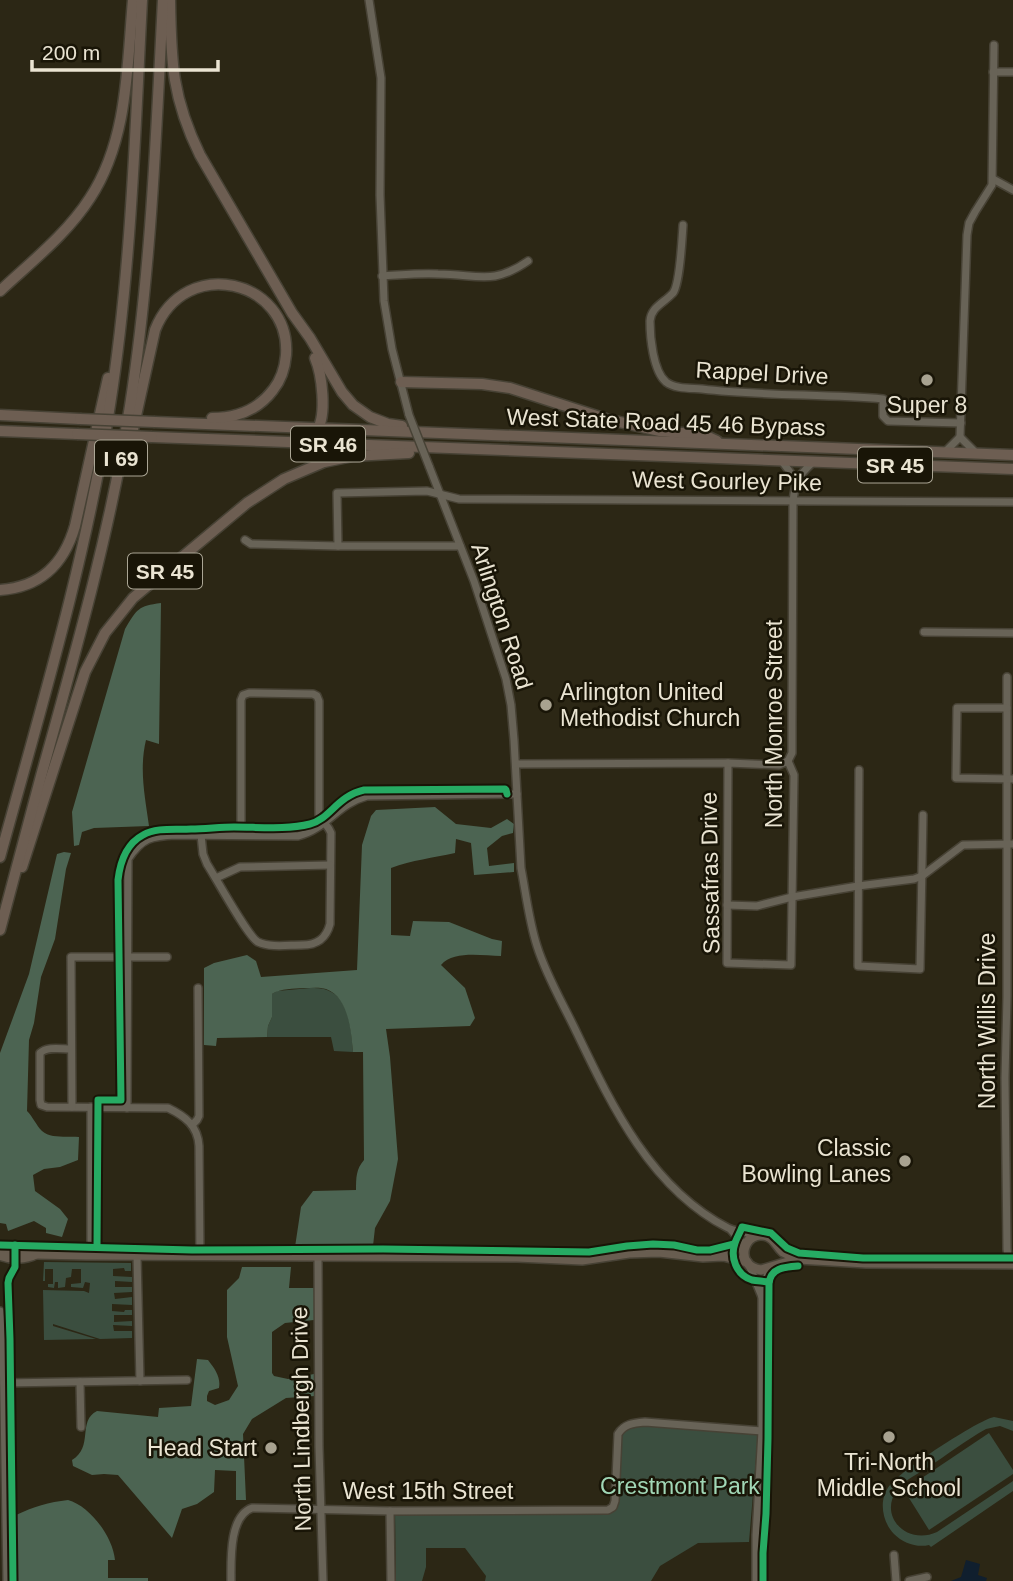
<svg xmlns="http://www.w3.org/2000/svg" width="1013" height="1581" font-family="Arial,sans-serif">
<style>
.green{fill:#3b4e3f}
.forest{fill:#4c6452}
.water{fill:#101f2e}
.lines{fill:none;stroke-linecap:round;stroke-linejoin:round}
.minor-casing{stroke:#474235;stroke-width:10}
.major-casing{stroke:#474235;stroke-width:12}
.highway-casing{stroke:#474235;stroke-width:13}
.minor{stroke:#686357;stroke-width:7}
.major{stroke:#685d50;stroke-width:9}
.highway{stroke:#6d5e52;stroke-width:10}
.minor-bridge-casing{stroke:#474235;stroke-width:10;stroke-linecap:butt}
.highway-bridge-casing{stroke:#474235;stroke-width:13;stroke-linecap:butt}
.minor-bridge{stroke:#686357;stroke-width:7}
.highway-bridge{stroke:#6d5e52;stroke-width:10}
.cycleway-casing{stroke:#191507;stroke-width:11}
.cycleway{stroke:#26ab63;stroke-width:7}
.poi-dot{fill:#a8a290;stroke:#191507;stroke-width:2.5}
.labels{text-anchor:middle;dominant-baseline:central;stroke-width:5;stroke-linejoin:round;paint-order:stroke}
.shield{fill:#191507;stroke:#aba695;stroke-width:2}
.shield-label{font-size:21px;font-weight:bold;fill:#eae4d2}
.street-label{font-size:23px;fill:#eae4d2;stroke:#191507}
.poi-label{font-size:23px;fill:#eae4d2;stroke:#191507}
.park-label{font-size:23px;fill:#a1d7b6;stroke:#191507}
</style>
<rect width="100%" height="100%" fill="#2c2715"/>
<g class="green">
<path d="M310 988C315 988 322 988 327 990 350 998 351 1031 353 1052L334 1051 331 1037H267L268 1026 272 1017V994L277 991Z"/>
<polygon points="44,1262 131,1263 131,1271 125,1271 124,1268 113,1269 113,1276 132,1277 132,1282 115,1281 115,1287 132,1287 132,1292 114,1293 115,1299 132,1297 132,1305 112,1304 112,1311 124,1312 125,1310 132,1310 132,1315 114,1315 114,1322 132,1321 132,1326 113,1325 114,1331 132,1331 132,1338 100,1339 53,1324 53,1326 96,1339 44,1340 43,1290 84,1291 89,1293 90,1283 85,1282 83,1288 71,1287 71,1284 81,1283 81,1269 72,1269 71,1277 66,1278 65,1287 58,1288 58,1282 55,1282 54,1288 48,1287 48,1284 53,1284 53,1269 45,1269 45,1281 43,1281"/>
<path d="M994 1417 1013 1421V1431L1000 1426 986 1429C966 1440 947 1455 927 1468 918 1474 904 1480 897 1490 878 1516 907 1546 937 1532L1013 1481V1491L931 1547 929 1545C917 1548 903 1543 894 1534 882 1522 878 1499 890 1485 899 1472 978 1420 994 1417Z"/>
<polygon points="636,1423 758,1434 749,1542 698,1543 660,1566 651,1581 485,1581 486,1576 465,1548 426,1548 426,1567 422,1581 396,1581 395,1513 614,1507 619,1497 619,1436 624,1428"/>
<polygon points="989,1433 1013,1470 1013,1474 929,1530 904,1490"/>
</g>
<g class="forest">
<path d="M161 603 159 744 146 740C139 769 145 797 149 826L94 828 82 832 79 845 74 846 72 812 125 629C137 609 138 606 161 603Z"/>
<path d="M435 807 456 824 491 828 507 819 514 824 513 833 502 836 487 848 489 866 514 863V872L474 875 471 843 456 839 455 853C433 858 412 860 391 868V935L410 936 413 921 449 922 492 939 502 941 501 956C483 956 454 950 441 965L465 988 475 1018 470 1026 386 1029 390 1057 398 1159 390 1201 375 1228 373 1246 295 1247 301 1207 313 1191 356 1190C356 1178 356 1169 364 1160L363 1052H353C351 1032 349 997 326 989 320 987 311 988 304 988 294 989 281 988 272 994V1017L268 1026 267 1037 217 1038 216 1046 204 1045V968L214 963 247 955 256 961 261 977 357 970 362 845 371 816 376 810Z"/>
<path d="M64 852 71 853 66 869 55 939 41 977 34 1023 29 1040 27 1111C33 1117 36 1125 42 1131 51 1139 68 1136 79 1137L78 1160 60 1167 44 1169 33 1175 35 1191 60 1209 68 1219 62 1237 46 1233V1228L34 1221 8 1231 6 1224 0 1223V1053L29 974 57 854Z"/>
<path d="M242 1267H291L289 1288H314V1320L285 1323 272 1332V1373L274 1376 288 1379 314 1374 315 1396 286 1398 252 1419 243 1434 246 1500H236V1471L215 1470 214 1492 197 1504 182 1509 172 1538 118 1475 104 1474 92 1475 73 1466 72 1460C94 1447 77 1421 97 1411L158 1417 159 1408 191 1406 197 1359 208 1360C215 1369 221 1377 219 1388L209 1391 207 1396V1401L215 1405 229 1400 238 1386 227 1337V1290L239 1278Z"/>
<path d="M68 1500C90 1506 113 1537 115 1560H108V1578H148V1581H18L16 1515C33 1507 49 1502 68 1500Z"/>
</g>
<polygon class="water" points="966,1560 980,1564 978,1575 987,1578 986,1581 951,1581 961,1577"/>
<g class="lines">
<defs>
<g id="minor">
<polyline points="369,0 381,78 380,195 384,301 392,349 409,415"/>
<polyline points="993,72 1013,72"/>
<polyline points="993,179 1013,190"/>
<path d="M683 225C682 239 680 284 673 293 664 303 651 307 650 321 650 337 653 371 666 382 675 389 690 388 702 389 762 396 823 394 883 399V416L888 421 961 423"/>
<path d="M382 276C401 275 419 273 438 274 478 274 492 286 528 261"/>
<polyline points="960,437 977,454"/>
<polyline points="945,452 960,437 967,235 969,223 975,212 992,185 994,45"/>
<polyline points="781,460 790,472 795,483"/>
<path d="M429 466 474 581 506 679 511 705 514 740 521 868C526 894 529 921 537 946 546 975 562 1002 575 1029 611 1104 650 1188 728 1228 736 1232 749 1233 759 1235"/>
<polyline points="245,540 251,544 338,546"/>
<polyline points="460,546 338,546 337,493 427,491 459,499 1013,502"/>
<polyline points="924,632 1013,633"/>
<polyline points="1007,677 1007,997 1005,1078 1007,1249 1009,1264"/>
<polyline points="1007,708 957,708 956,778 1013,779"/>
<path d="M728 763 727 963 791 965 794 775 788 761 792 753V726L793 502C795 481 798 476 813 462"/>
<polyline points="516,764 728,763 779,765 788,761"/>
<polyline points="859,770 858,966 920,969 923,815"/>
<path d="M201 835 203 854 207 864C216 878 248 937 258 942 271 948 288 945 302 945 317 945 326 939 330 924L331 833 329 829 319 815V701L317 696 313 694 249 693 243 695 241 700V835"/>
<polyline points="216,878 240,867 330,865"/>
<polyline points="727,905 757,906 792,897 858,886 914,879 922,876 963,845 1013,844"/>
<path d="M71 1049C61 1049 47 1046 40 1053V1100L41 1105 47 1107 168 1108C185 1116 198 1126 199 1146L200 1256"/>
<polyline points="72,1107 71,957 167,957"/>
<polyline points="91,1107 91,1255"/>
<path d="M127 1108 128 859C142 838 151 836 176 835L298 836C327 829 337 804 367 796L517 794"/>
<polyline points="192,1125 197,1120 199,1116 198,988"/>
<polyline points="731,1230 745,1246"/>
<polyline points="137,1256 140,1381"/>
<polyline points="318,1257 319,1447 323,1581"/>
<polyline points="749,1265 762,1297"/>
<polyline points="0,1311 3,1346 7,1581"/>
<polyline points="80,1382 81,1427"/>
<polyline points="4,1383 187,1380"/>
<polyline points="390,1511 391,1581"/>
<polyline points="894,1555 896,1581"/>
<path d="M231 1581C231 1560 229 1516 252 1508L390 1511 608 1510 613 1507 615 1501 618 1434C624 1424 633 1423 645 1422L762 1431"/>
<polyline points="756,1581 756,1535 762,1431 762,1297 769,1268"/>
<polyline points="909,1581 927,1577"/>
</g>
<g id="major">
<polyline points="0,1253 6,1250 26,1250 36,1254 86,1255 517,1257 582,1260 629,1253 659,1252 703,1257 723,1256 747,1262"/>
<path d="M0 1255C11 1260 26 1259 36 1254"/>
<polyline points="723,1256 729,1251 745,1246"/>
<path d="M798 1259C793 1256 788 1255 783 1252 777 1247 775 1239 767 1236 744 1228 732 1266 761 1270L798 1259 866 1263 1013 1264"/>
</g>
<g id="highway">
<path d="M170 0C171 62 172 98 200 155L292 313 310 338 342 392 353 405 370 417 388 424 402 426"/>
<path d="M0 291C31 262 67 234 90 198 128 140 127 67 133 0"/>
<polyline points="401,382 482,384 510,388 606,419 660,431 704,435 717,441"/>
<polyline points="0,415 80,419"/>
<polyline points="155,422 1013,455"/>
<polyline points="0,431 77,434"/>
<polyline points="152,437 1013,469"/>
<path d="M297 440C304 437 313 436 317 430 327 415 322 374 315 358"/>
<path d="M126 461 155 330C185 254 291 280 286 355 285 367 281 380 273 390 258 410 236 418 212 418"/>
<path d="M0 590C41 587 64 564 75 526L108 378"/>
<path d="M0 857C41 708 86 559 110 405 131 271 135 136 142 0"/>
<polyline points="22,867 85,672 105,633 133,598 247,503 284,479 324,462 353,456 409,453"/>
<path d="M0 930C14 879 27 827 41 776 75 654 110 532 130 406 151 271 156 136 163 0"/>
</g>
</defs>
<use href="#minor" class="minor-casing"/>
<use href="#major" class="major-casing"/>
<use href="#highway" class="highway-casing"/>
<use href="#minor" class="minor"/>
<use href="#major" class="major"/>
<use href="#highway" class="highway"/>
<defs>
<polyline id="minor-bridge" points="409,415 429,466"/>
<g id="highway-bridge">
<polyline points="80,419 155,422"/>
<polyline points="77,434 152,437"/>
</g>
</defs>
<use href="#minor-bridge" class="minor-bridge-casing"/>
<use href="#highway-bridge" class="highway-bridge-casing"/>
<use href="#minor-bridge" class="minor-bridge"/>
<use href="#highway-bridge" class="highway-bridge"/>
<defs>
<g id="cycleway">
<polyline points="0,1245 192,1250 383,1249 589,1252 627,1246 653,1244 674,1245 697,1250 710,1250 734,1244"/>
<path d="M97 1247 98 1100H121L118 880C120 862 126 844 143 835 157 827 175 830 191 829 205 829 220 827 234 827 259 827 286 830 310 824 330 819 337 796 364 790L505 789 506 790 507 794"/>
<path d="M769 1282C763 1281 757 1281 752 1280 736 1275 730 1257 735 1243 737 1237 740 1233 742 1227L771 1233 787 1248 799 1253 863 1258H1013"/>
<polyline points="13,1581 10,1339 8,1283 9,1278 15,1267 15,1245"/>
<path d="M763 1581V1553L766 1514 768 1439 769 1283C771 1268 784 1267 798 1266"/>
</g>
</defs>
<use href="#cycleway" class="cycleway-casing"/>
<use href="#cycleway" class="cycleway"/>
</g>
<g class="poi-dot">
<circle cx="927" cy="380" r="7"/>
<circle cx="546" cy="705" r="7"/>
<circle cx="905" cy="1161" r="7"/>
<circle cx="889" cy="1437" r="7"/>
<circle cx="271" cy="1448" r="7"/>
</g>
<g class="labels">
<g class="shield">
<rect x="291" y="426.5" width="74" height="35" rx="5"/>
<rect x="95" y="440.5" width="52" height="35" rx="5"/>
<rect x="858" y="447.5" width="74" height="35" rx="5"/>
<rect x="128" y="553.5" width="74" height="35" rx="5"/>
</g>
<g class="shield-label">
<text x="328" y="444">SR 46</text>
<text x="121" y="458">I 69</text>
<text x="895" y="465">SR 45</text>
<text x="165" y="571">SR 45</text>
</g>
<g class="street-label">
<text transform="translate(762 373) rotate(3)">Rappel Drive</text>
<text transform="translate(666 422) rotate(2)">West State Road 45 46 Bypass</text>
<text transform="translate(727 481) rotate(1)">West Gourley Pike</text>
<text transform="translate(502 616) rotate(72)">Arlington Road</text>
<text transform="translate(774 724) rotate(-90)">North Monroe Street</text>
<text transform="translate(710 873) rotate(-91)">Sassafras Drive</text>
<text transform="translate(987 1021) rotate(-90)">North Willis Drive</text>
<text transform="translate(301 1419) rotate(-91)">North Lindbergh Drive</text>
<text x="428" y="1491">West 15th Street</text>
</g>
<g class="poi-label">
<text x="927" y="405">Super 8</text>
<text x="560" y="692" text-anchor="start">Arlington United<tspan x="560" dy="26">Methodist Church</tspan></text>
<text x="891" y="1148" text-anchor="end">Classic<tspan x="891" dy="26">Bowling Lanes</tspan></text>
<text x="257" y="1448" text-anchor="end">Head Start</text>
<text x="889" y="1462">Tri-North<tspan x="889" dy="26">Middle School</tspan></text>
</g>
<g class="park-label">
<text x="680" y="1486">Crestmont Park</text>
</g>
</g>
<path d="M32 60v10h186v-10" fill="none" stroke="#eae4d2" stroke-width="3.5"/>
<text x="42" y="60" font-size="21" fill="#eae4d2" stroke="#191507" stroke-width="5" paint-order="stroke">200 m</text>
</svg>
